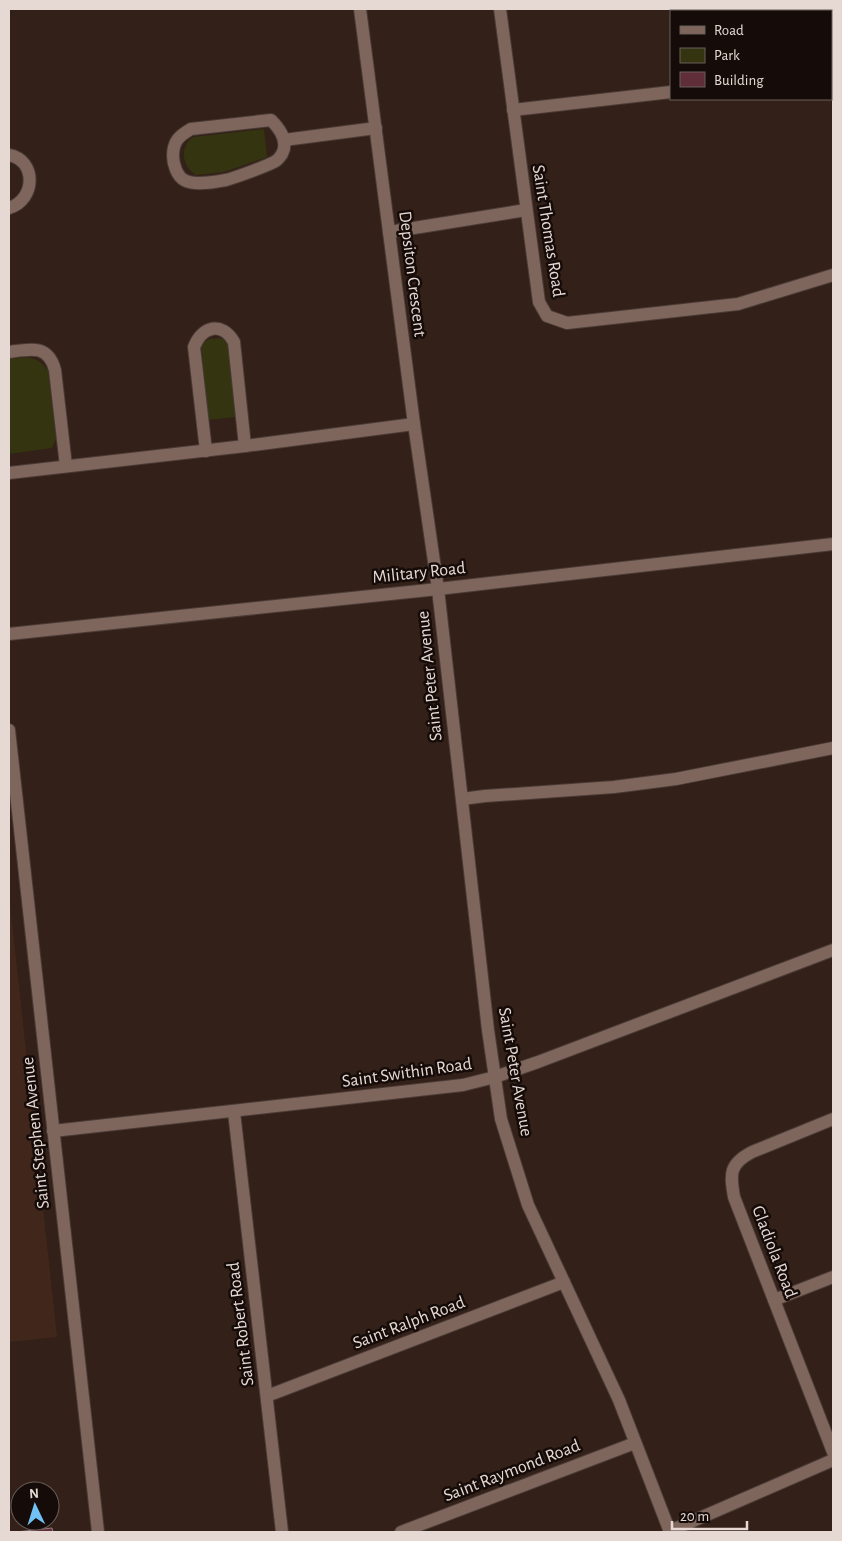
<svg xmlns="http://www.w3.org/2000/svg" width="842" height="1541" font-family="'Alegreya Sans',sans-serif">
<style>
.built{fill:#41261c}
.green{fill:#343411}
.building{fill:#602e38;stroke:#93787c}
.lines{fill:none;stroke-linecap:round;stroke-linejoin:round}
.minor-casing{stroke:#4b3b36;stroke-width:14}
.tertiary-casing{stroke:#4b3b36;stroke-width:14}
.minor{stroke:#7e665d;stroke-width:12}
.tertiary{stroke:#7e665d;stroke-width:12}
.labels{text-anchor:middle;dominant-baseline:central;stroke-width:5;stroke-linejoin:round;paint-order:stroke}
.street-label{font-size:18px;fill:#e6d8d3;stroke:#150c09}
</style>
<rect width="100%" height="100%" fill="#332018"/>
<polygon class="built" points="9,895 57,1337 9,1342"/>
<g class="green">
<path d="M264 129 267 157 224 172 196 175C182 167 179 147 193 137Z"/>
<polygon points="220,338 224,340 229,347 235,417 208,420 201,344 209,339"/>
<path d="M29 357C38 360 43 363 48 371L56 439 52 448 9 454V393L10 391 9 359Z"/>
</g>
<polygon class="building" points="52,1528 53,1532 16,1532"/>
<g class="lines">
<defs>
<g id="minor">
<polyline points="500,9 539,302 547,316 567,323 738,304 833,275"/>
<polyline points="831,73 833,73"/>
<polyline points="513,110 671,92"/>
<path d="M271 120C280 129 289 141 282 154 280 157 277 161 274 162 264 167 237 177 226 180 215 182 195 186 184 180 177 176 173 164 173 156 173 141 179 136 191 129Z"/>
<polyline points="284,140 376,128"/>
<path d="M9 155C37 160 36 200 9 208"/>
<polyline points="389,232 526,210"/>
<path d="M9 352C30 349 48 344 55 370L66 466"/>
<path d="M206 451 194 347C202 326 222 321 234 342L245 446"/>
<polyline points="9,473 245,446 414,424"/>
<polyline points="438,589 833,544"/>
<polyline points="9,730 98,1532"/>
<polyline points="462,799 485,796 614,787 676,779 833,748"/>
<polyline points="234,1112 282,1532"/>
<path d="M833 1119 752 1152C729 1164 730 1174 734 1197L833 1452"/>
<polyline points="53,1131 463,1085 495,1077 538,1062 833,950"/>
<polyline points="774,1300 833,1277"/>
<polyline points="267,1396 564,1282"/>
<polyline points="670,1531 833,1460"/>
<polyline points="401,1532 635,1443"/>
</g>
<g id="tertiary">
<polyline points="360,9 414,424 438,589 488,1030 501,1119 528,1205 619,1400 670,1532"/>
<polyline points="9,634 438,589"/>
</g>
</defs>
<use href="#minor" class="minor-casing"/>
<use href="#tertiary" class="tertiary-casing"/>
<use href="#minor" class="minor"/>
<use href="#tertiary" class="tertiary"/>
</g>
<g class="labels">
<g class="street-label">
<text transform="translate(548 231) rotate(81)">Saint Thomas Road</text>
<text transform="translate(412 274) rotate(83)">Depsiton Crescent</text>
<text transform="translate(419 573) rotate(-6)">Military Road</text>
<text transform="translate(430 676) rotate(-96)">Saint Peter Avenue</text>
<text transform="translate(515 1072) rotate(80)">Saint Peter Avenue</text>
<text transform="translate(407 1073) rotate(-8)">Saint Swithin Road</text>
<text transform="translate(36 1133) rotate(-96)">Saint Stephen Avenue</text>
<text transform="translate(774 1252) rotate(69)">Gladiola Road</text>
<text transform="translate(409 1323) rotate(-21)">Saint Ralph Road</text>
<text transform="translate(241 1324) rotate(-97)">Saint Robert Road</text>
<text transform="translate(512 1471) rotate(-21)">Saint Raymond Road</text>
</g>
</g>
<rect width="842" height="1541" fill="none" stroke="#e6d8d3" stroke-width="20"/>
<rect x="670" y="10" width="162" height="90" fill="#150c09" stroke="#695e5a"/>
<rect x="680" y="26" width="25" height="8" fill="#7e665d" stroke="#695e5a"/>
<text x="714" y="35" font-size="15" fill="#e6d8d3">Road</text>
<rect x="680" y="48" width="25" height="15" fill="#343411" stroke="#695e5a"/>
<text x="714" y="60" font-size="15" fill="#e6d8d3">Park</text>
<rect x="680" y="72" width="25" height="15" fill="#602e38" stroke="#695e5a"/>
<text x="714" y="85" font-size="15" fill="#e6d8d3">Building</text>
<g transform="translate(35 1506) rotate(356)"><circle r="24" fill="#150c09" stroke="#695e5a"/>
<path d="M0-4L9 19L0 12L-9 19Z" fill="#71c1f4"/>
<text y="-8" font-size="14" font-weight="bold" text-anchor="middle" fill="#e6d8d3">N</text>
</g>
<path d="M672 1521v8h75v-8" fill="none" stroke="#e6d8d3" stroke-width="2.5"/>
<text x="680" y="1521" font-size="15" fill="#e6d8d3" stroke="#150c09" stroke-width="4" paint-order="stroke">20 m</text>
</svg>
